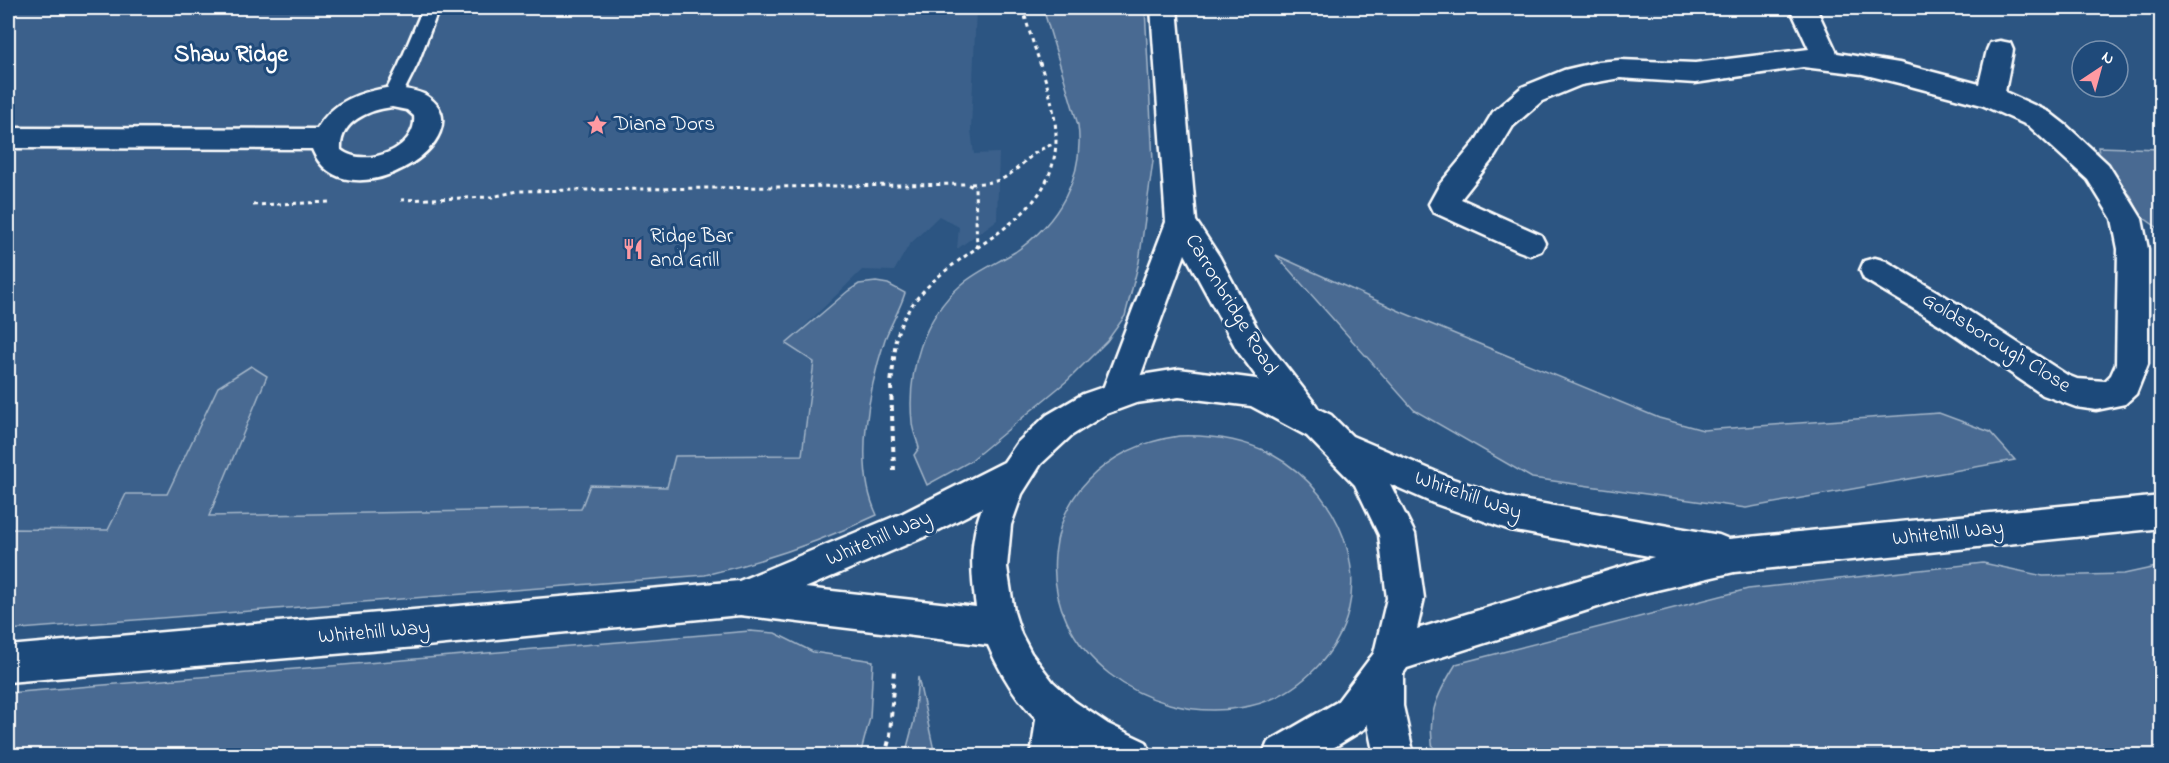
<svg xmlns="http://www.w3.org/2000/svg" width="2169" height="763" font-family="'Indie Flower',sans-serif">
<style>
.built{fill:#3b618b}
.green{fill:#486b92;stroke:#a4b5c8;stroke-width:1.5}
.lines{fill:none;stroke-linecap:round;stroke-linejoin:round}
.service-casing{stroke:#fff;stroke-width:5}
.minor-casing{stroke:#fff;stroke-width:5}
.tertiary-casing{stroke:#fff;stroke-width:5}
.secondary-casing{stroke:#fff;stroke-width:5}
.path-far1{stroke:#fff;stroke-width:3;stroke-dasharray:4 4;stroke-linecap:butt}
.path{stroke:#fff;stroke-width:4;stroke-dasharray:5 5;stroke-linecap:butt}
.service{fill:#1f4a7a;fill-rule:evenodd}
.minor{fill:#1f4a7a;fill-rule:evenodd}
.tertiary{fill:#1f4a7a;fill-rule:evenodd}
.secondary{fill:#1f4a7a;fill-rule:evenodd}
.labels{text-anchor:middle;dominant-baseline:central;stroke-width:6;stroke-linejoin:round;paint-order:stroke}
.poi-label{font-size:21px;fill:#fff;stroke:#1f4a7a;text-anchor:start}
.street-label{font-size:21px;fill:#fff;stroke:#1f4a7a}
.quarter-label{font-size:24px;font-weight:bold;fill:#fff;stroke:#1f4a7a}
</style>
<rect width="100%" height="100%" fill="#2c5582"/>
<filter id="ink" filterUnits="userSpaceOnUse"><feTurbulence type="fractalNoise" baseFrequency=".0167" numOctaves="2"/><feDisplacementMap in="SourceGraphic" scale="12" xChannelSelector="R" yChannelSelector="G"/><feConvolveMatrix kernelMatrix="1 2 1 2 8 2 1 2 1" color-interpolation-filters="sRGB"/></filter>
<g filter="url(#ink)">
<polygon class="built" points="8,8 976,8 971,130 974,154 999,153 997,220 957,249 959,227 939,216 909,245 894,271 862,270 786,344 814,362 802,455 588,516 108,541 8,541"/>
<g class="green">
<path d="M1043 8H1145L1153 161 1139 262 1125 316 1107 341 1068 380 969 462 927 485 914 455 919 448C917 439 912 430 912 422 907 372 923 318 961 285 977 271 997 263 1015 252 1058 223 1085 177 1078 125Z"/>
<polygon points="2098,147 2161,149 2161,230 2141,216 2131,196 2100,161"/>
<polygon points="1276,255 1404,313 1659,418 1703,430 1939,413 1990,432 2015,460 1746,508 1532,478 1414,410"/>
<path d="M876 282 888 284 905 293C900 309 891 324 885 339 869 389 853 466 877 515 822 541 764 561 705 575L8 630V529L108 530 126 494H167L218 387 251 366 267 376 209 516 581 509 590 485 667 487 675 456 802 455 814 362 786 344 848 291 859 284Z"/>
<path d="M1179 436C1211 435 1242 439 1271 454 1348 495 1383 599 1317 667 1296 689 1269 704 1239 708 1147 723 1046 653 1055 554 1058 526 1068 501 1087 481 1112 455 1144 441 1179 436Z"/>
<path d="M1983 563 2043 576 2124 574 2161 566V755H1434C1426 717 1436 696 1456 664L1748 589Z"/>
<polygon points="750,631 775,633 813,652 873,661 870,718 860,755 8,755 8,693"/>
<polygon points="918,677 935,755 905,755 914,721"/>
</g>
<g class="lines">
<defs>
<polygon id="service" points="423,8 439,8 417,65 401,97 398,101 392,103 386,101 383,97 399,65"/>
<g id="minor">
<polygon points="1151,8 1177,8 1196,221 1219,256 1259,332 1316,405 1321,415 1316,425 1304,429 1292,425 1237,350 1185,254 1130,404 1118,408 1106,404 1101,394 1166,222"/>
<polygon points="1790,8 1816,8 1837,53 1899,63 1979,84 1987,50 1990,43 2000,41 2010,43 2013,50 2005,92 2049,112 2067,126 2108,164 2142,219 2148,249 2148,364 2136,394 2125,404 2096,410 2076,407 2043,395 1939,324 1864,279 1860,270 1864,261 1875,258 1886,261 1961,306 2067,375 2077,379 2105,381 2111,375 2116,364 2118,249 2112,219 2088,180 2029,126 1982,105 1899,83 1862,74 1803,67 1695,83 1620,78 1581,85 1542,101 1513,126 1495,156 1461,199 1541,235 1545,243 1541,251 1530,255 1519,251 1433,212 1429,204 1440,184 1475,142 1493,112 1522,87 1564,70 1598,62 1620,60 1695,63 1809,49"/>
<path d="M392 87C403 89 418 90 427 96 489 137 344 228 312 149L8 148V128L317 129C333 100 361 92 392 87ZM392 107 407 110 414 116C418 149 365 169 341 150 339 122 368 110 392 107Z"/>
<polygon points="1057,693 1071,698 1077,712 1071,756 1031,756 1037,712 1043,698"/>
</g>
<path id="tertiary" d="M1384 652 1398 658 1403 671V706L1414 756H1374C1368 724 1357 689 1370 658Z"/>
<path id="secondary" d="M1179 369 1256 379 1331 415 1352 436 1453 479 1510 498 1719 535 1729 539 2162 496V528L1734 572 1635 595 1407 668 1364 729 1320 756H1262L1268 742 1337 702 1374 653 1387 598 1379 535 1355 485 1307 436 1251 406 1179 397 1136 403 1106 414 1071 436 1041 464 1022 494 1011 525 1007 567 1014 612 1021 634 1031 653 1053 682 1074 701 1108 724 1146 742 1152 756C1136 756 1101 759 1087 755 1079 753 1070 746 1063 741 1027 716 1005 684 988 645L740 615 416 647 8 682V646L739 581 903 513 1004 462 1017 443 1047 415 1083 394 1135 376ZM1390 484 1433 503 1510 530 1654 557 1417 629 1424 598 1415 534ZM982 508C969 541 971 573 976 607L805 588 929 535Z"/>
</defs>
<use href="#service" class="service-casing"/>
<use href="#minor" class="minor-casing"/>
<use href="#tertiary" class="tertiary-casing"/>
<use href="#secondary" class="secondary-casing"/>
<g class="path-far1">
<path d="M971 184C982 183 994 183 1004 178 1023 167 1032 149 1055 144"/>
<polyline points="401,200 492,197 518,191 967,184 975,188 977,248"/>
<polyline points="253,205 331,202"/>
<path d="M895 342C919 246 1053 242 1056 141 1057 96 1033 52 1023 8"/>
</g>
<g class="path">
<polyline points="894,471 891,384 896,340"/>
<polyline points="885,756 890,736 894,669"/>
</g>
<use href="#service" class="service"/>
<use href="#minor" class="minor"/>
<use href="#tertiary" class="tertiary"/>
<use href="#secondary" class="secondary"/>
</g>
</g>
<defs>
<symbol id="sight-bare" viewBox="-9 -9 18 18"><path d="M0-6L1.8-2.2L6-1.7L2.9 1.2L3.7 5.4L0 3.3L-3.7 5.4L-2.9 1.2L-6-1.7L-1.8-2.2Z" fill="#ff9aa2" stroke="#1f4a7a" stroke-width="2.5" paint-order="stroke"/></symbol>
<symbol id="restaurant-bare" viewBox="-9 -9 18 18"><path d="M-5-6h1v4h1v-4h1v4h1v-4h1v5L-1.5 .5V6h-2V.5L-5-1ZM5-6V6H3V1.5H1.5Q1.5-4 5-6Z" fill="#ff9aa2" stroke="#1f4a7a" stroke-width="2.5" paint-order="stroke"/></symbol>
</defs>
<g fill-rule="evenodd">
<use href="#sight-bare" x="582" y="110" width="30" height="30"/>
<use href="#restaurant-bare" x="618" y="234" width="30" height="30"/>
</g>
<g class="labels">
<g class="poi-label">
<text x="614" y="125">Diana Dors</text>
<text x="650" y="237">Ridge Bar<tspan x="650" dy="24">and Grill</tspan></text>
</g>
<g class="street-label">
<text transform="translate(1231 305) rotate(59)">Carronbridge Road</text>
<text transform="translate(1996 343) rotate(32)">Goldsborough Close</text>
<text transform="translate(1468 496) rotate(19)">Whitehill Way</text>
<text transform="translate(1948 534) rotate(-6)">Whitehill Way</text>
<text transform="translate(879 539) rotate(-23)">Whitehill Way</text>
<text transform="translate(374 633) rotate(-5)">Whitehill Way</text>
</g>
<g class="quarter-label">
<text x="231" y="55">Shaw Ridge</text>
</g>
</g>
<rect width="2169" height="763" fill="none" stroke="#1f4a7a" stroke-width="30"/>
<rect x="15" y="15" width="2139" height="733" fill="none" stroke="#fff" stroke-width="2" filter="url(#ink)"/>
<g transform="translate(2100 69) rotate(36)"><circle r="28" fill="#1f4a7a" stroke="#7992af" stroke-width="1.5"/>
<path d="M0-4.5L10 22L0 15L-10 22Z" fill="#ff9aa2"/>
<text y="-9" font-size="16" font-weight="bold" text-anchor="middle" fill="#ffffff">N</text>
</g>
</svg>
